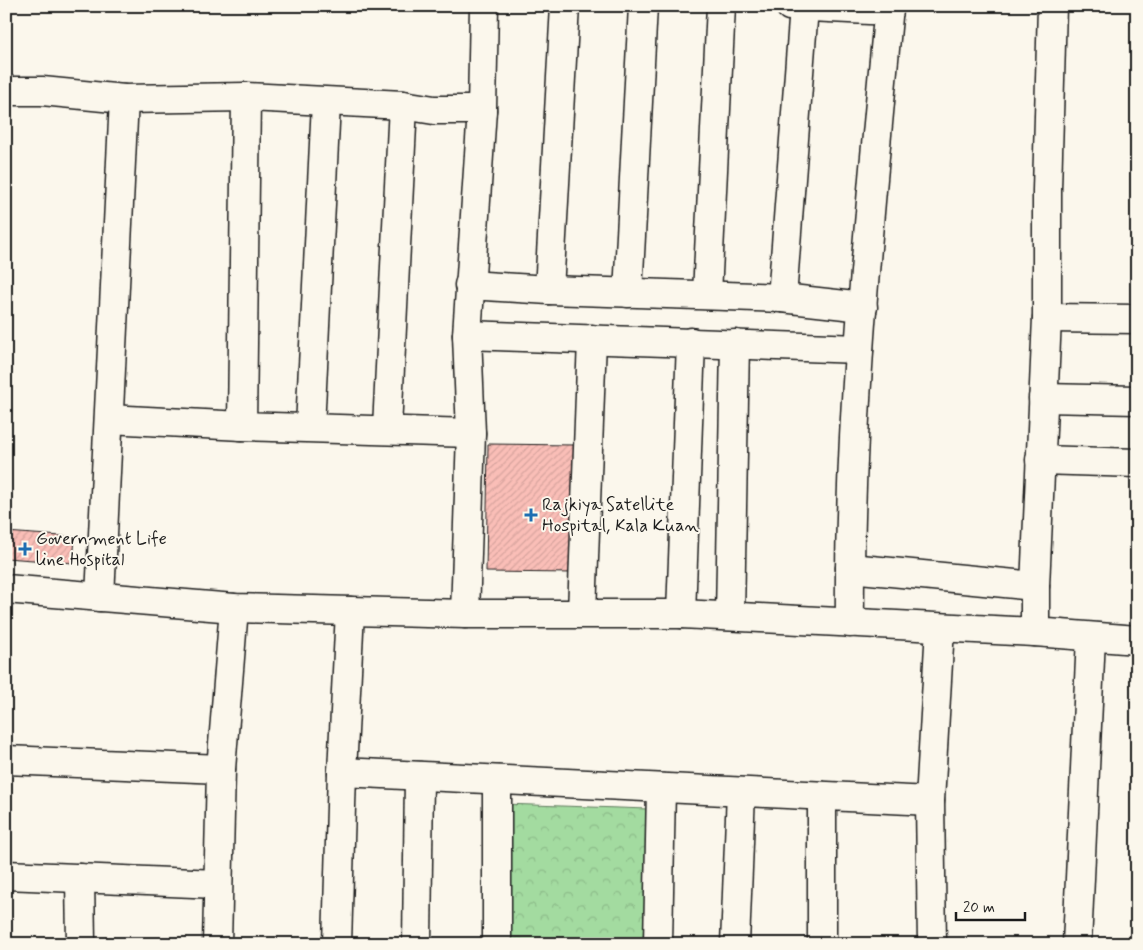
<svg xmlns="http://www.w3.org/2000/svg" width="1143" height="950" font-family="Mynerve,sans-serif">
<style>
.park{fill:url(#park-crowns);stroke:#607c5e}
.building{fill:url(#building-hatch);stroke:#1c1c1c}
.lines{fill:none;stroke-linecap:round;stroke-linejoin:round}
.street-casing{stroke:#1c1c1c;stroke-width:31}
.street{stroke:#fbf7ec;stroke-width:28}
.poi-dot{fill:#1f6fb2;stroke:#fbf7ec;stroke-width:2}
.labels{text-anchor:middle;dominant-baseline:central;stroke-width:4;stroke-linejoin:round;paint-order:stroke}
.poi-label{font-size:18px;fill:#1c1c1c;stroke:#fbf7ec;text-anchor:start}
</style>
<defs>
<pattern id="park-crowns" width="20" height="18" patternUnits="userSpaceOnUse" patternTransform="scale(1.25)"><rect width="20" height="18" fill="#a3dba0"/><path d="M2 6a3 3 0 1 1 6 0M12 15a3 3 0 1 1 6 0" fill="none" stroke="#8cbb89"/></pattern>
<pattern id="building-hatch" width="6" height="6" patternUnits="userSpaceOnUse" patternTransform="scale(1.25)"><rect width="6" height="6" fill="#fabeb7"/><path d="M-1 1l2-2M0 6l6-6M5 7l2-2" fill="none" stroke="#d6a39d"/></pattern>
</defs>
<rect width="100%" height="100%" fill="#fbf7ec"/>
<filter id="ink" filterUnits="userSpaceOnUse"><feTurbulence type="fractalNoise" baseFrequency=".02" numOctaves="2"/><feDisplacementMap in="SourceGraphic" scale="10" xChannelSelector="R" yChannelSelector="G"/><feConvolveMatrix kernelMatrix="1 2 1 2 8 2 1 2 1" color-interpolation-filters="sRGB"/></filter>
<g filter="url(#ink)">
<polygon class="park" points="504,804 648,809 643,944 499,944"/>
<g class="building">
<polygon points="488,444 574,445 573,573 486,572"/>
<polygon points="6,532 75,537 73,563 6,558"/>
</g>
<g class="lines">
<defs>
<g id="street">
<polyline points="790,6 889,11"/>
<polyline points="1052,6 1047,190 1047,318 1035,586 1035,632 1137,640"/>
<polyline points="6,91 42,91 124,99 246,97 403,105 434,110 482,110 484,6"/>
<polyline points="246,97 242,426 471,433"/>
<polyline points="469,285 549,290 782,298 863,307"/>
<polyline points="549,290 565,6"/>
<polyline points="628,293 643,6"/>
<polyline points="707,294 721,6"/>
<polyline points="782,298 804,7"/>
<polyline points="1047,318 1137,319"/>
<polyline points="467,335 859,349"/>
<polyline points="1043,398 1137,400"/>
<polyline points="109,419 242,426"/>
<polyline points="310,427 326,103"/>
<polyline points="387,428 403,105"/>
<polyline points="1040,460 1137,463"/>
<polyline points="850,568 1035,586"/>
<polyline points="6,589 234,608 465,614 681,614 1035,632"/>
<polyline points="100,597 124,99"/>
<polyline points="582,613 592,339"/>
<polyline points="465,614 471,433 467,335 482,110"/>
<polyline points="681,614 691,342"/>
<polyline points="730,616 735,344"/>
<path d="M850 623C848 417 870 211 889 6"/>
<polyline points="6,760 221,769"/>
<polyline points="342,772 930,801"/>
<polyline points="497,780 497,944"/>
<polyline points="6,875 217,884"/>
<polyline points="80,878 81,944"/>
<polyline points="217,944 221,769 234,608"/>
<polyline points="337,944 342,772 350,611"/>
<polyline points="417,944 419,776"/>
<polyline points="658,944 661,788"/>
<polyline points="735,944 741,792"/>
<polyline points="822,944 822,796"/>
<polyline points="932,944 930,801 940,628"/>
<polyline points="1077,944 1091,637"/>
</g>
</defs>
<use href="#street" class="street-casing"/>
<use href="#street" class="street"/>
</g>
</g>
<g class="poi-dot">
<path d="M528.5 507.5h5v5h5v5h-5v5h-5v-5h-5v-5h5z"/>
<path d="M22.5 541.5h5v5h5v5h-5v5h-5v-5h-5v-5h5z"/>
</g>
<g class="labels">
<g class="poi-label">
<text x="542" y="505">Rajkiya Satellite<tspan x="542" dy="21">Hospital, Kala Kuan</tspan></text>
<text x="36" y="539">Government Life<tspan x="36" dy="21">line Hospital</tspan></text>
</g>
</g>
<rect width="1143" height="950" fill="none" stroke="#fbf7ec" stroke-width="25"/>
<rect x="12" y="12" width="1118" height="925" fill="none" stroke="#1c1c1c" stroke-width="2" filter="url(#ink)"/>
<path d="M956 912v8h69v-8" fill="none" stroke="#1c1c1c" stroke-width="2.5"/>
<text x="963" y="912" font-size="15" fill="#1c1c1c" stroke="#fbf7ec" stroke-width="4" paint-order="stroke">20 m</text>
</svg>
